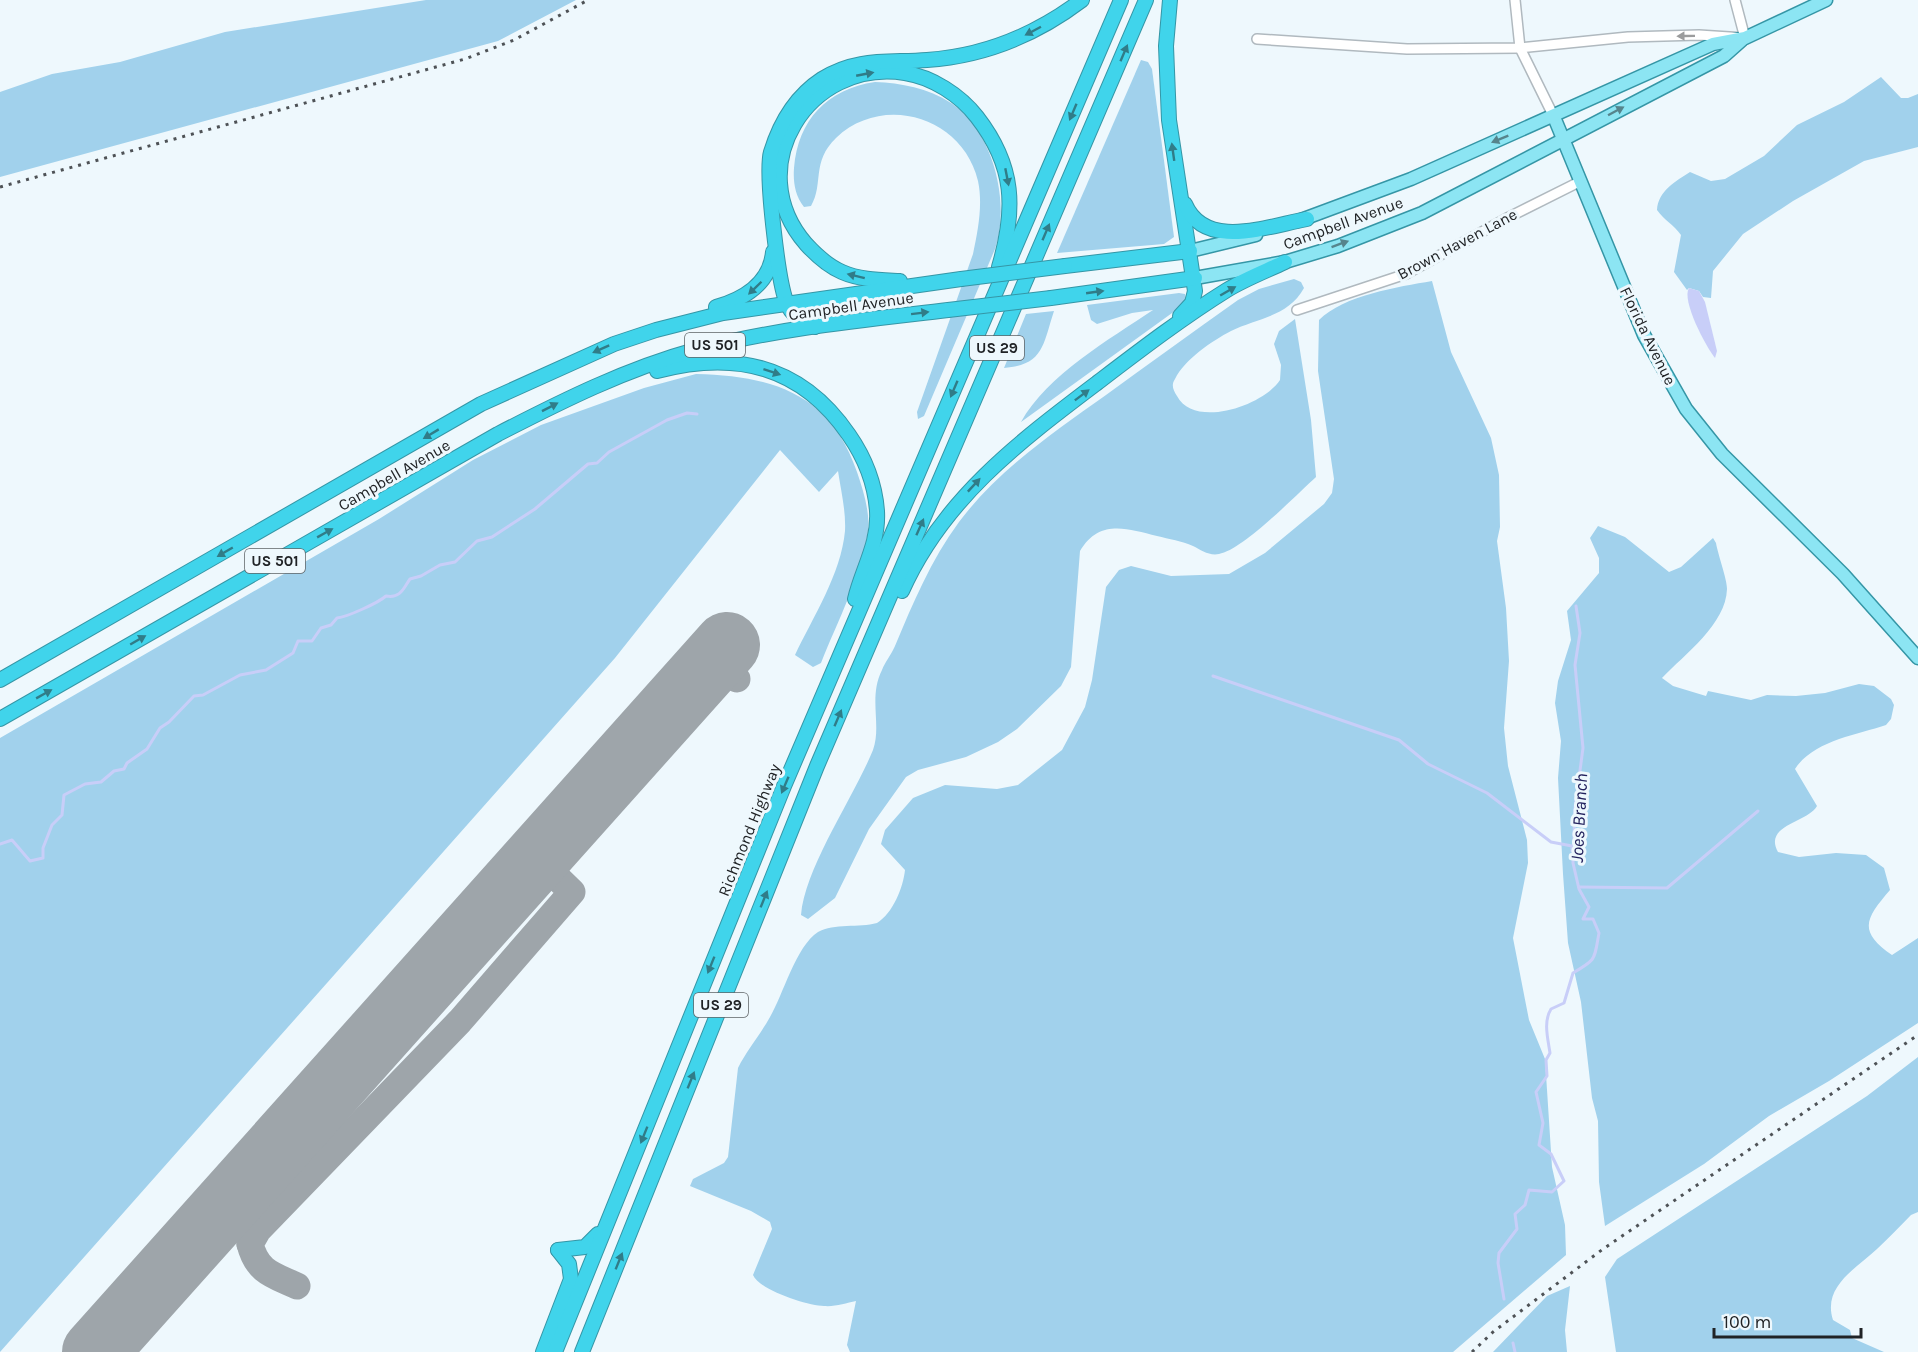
<svg xmlns="http://www.w3.org/2000/svg" width="1918" height="1352" font-family="Karla,sans-serif">
<style>
.green{fill:#a1d1ec}
.water{fill:#c8cef8}
.lines{fill:none;stroke-linecap:round;stroke-linejoin:round}
.stream{stroke:#c8cef8;stroke-width:3}
.taxiway{stroke:#9ea5aa;stroke-width:27}
.runway{stroke:#9ea5aa;stroke-width:66}
.minor-casing{stroke:#b0b9bf;stroke-width:12}
.major-casing{stroke:#3596a6;stroke-width:15}
.highway-casing{stroke:#3596a6;stroke-width:16}
.minor{stroke:#fff;stroke-width:9}
.major{stroke:#8ce5f3;stroke-width:12}
.highway{stroke:#40d4eb;stroke-width:14}
.rail{stroke:#4e5256;stroke-width:3;stroke-dasharray:3 6;stroke-linecap:butt}
.highway-bridge-casing{stroke:#3596a6;stroke-width:16;stroke-linecap:butt}
.highway-bridge{stroke:#40d4eb;stroke-width:14}
.oneway{fill:#307c88}
.oneway2{fill:#9b9c9d}
.oneway3{fill:#56848c}
.labels{text-anchor:middle;dominant-baseline:central;stroke-width:6;stroke-linejoin:round;paint-order:stroke}
.shield{fill:#eef8fd;stroke:#5e6366;stroke-width:1.5}
.shield-label{font-size:15px;font-weight:bold;fill:#202326}
.street-label{font-size:16px;fill:#202326;stroke:#eef8fd}
.water-label{font-size:18px;font-style:italic;fill:#23225e;stroke:#eef8fd}
</style>
<rect width="100%" height="100%" fill="#eef8fd"/>
<g class="green">
<polygon points="426,0 576,0 498,41 0,177 0,92 52,74 120,62 225,32"/>
<polygon points="1141,60 1148,62 1152,69 1174,237 1164,244 1057,253"/>
<path d="M1881 77 1901 98H1908L1918 94V147L1864 161 1793 201 1743 234 1713 271 1711 298 1703 297 1699 291 1689 288 1687 290 1674 272 1681 235C1674 225 1664 220 1657 210 1658 191 1676 181 1690 172L1711 181 1725 179 1764 156 1797 125 1844 102Z"/>
<path d="M875 82C901 83 928 88 951 103 993 130 1011 203 995 249L924 416 918 419 917 412 973 254C978 230 983 205 978 181 963 117 883 93 836 138 811 162 824 184 811 206L804 207C795 196 793 182 794 168 798 120 827 89 875 82Z"/>
<path d="M1294 279 1301 282 1304 288C1288 317 1257 318 1231 331 1212 341 1185 359 1175 379 1171 385 1173 390 1177 396 1194 429 1263 406 1280 380L1281 365 1274 344 1279 331 1295 319 1311 420 1316 477C1296 495 1243 550 1219 554 1209 556 1201 550 1193 546 1182 541 1169 539 1157 536 1126 528 1099 519 1080 551L1071 667 1061 686 1017 729 998 742 966 757 918 770 906 777 869 829 835 898 808 919 801 915C805 867 854 797 873 750 882 725 868 698 882 670 885 662 891 655 895 646 913 603 931 560 959 522 998 470 1054 432 1106 395 1150 363 1194 331 1238 300L1259 289Z"/>
<path d="M1432 281 1451 352 1491 438 1499 475 1500 527 1497 541 1506 608 1509 661 1504 728 1508 766 1527 840 1528 863 1513 938 1529 1020 1545 1059 1552 1167 1565 1225 1566 1255 1453 1352H850L847 1345 856 1301C846 1303 835 1307 824 1306 808 1306 759 1290 753 1275L772 1229 770 1222 751 1211 690 1186 693 1179 724 1163 728 1157 738 1068C747 1050 760 1035 770 1017 783 995 796 946 818 932 834 923 859 928 877 923 893 913 903 888 905 870L881 844 885 830 913 798 945 785 997 789 1018 785 1062 750 1085 707 1092 680 1106 587 1119 570 1131 566 1171 576 1229 574 1265 553 1324 504 1332 493 1334 479 1318 371 1319 320C1344 295 1398 287 1432 281Z"/>
<path d="M1179 293 1185 294 1186 301 1179 308 1021 422C1047 375 1110 339 1153 310L1132 313 1097 324 1091 320 1087 305Z"/>
<path d="M1054 311C1043 344 1044 365 1004 368L1026 314Z"/>
<path d="M696 374C772 376 830 393 857 472 863 490 870 511 868 530 862 575 838 620 821 663L813 667 795 655C813 617 841 574 845 531 846 511 841 491 838 471L819 492 780 450 615 658 0 1352V738L379 519 473 460 541 425 644 388Z"/>
<path d="M1598 526 1625 537 1669 572 1681 567 1713 538 1716 543C1718 555 1727 579 1727 589 1726 624 1685 654 1662 678L1673 686 1706 696 1708 691 1751 700 1767 695 1796 696 1825 693 1859 684 1874 686 1891 699 1894 705 1891 719 1886 725C1856 735 1813 741 1795 769L1817 806C1807 823 1763 825 1778 852L1799 857 1836 853 1866 855 1884 868 1890 890C1866 918 1857 931 1892 955L1918 938V1023L1829 1081 1769 1116 1704 1164 1605 1226 1599 1182 1598 1121 1592 1098 1581 1002 1568 943 1563 874 1558 778 1561 741 1555 703 1558 681 1571 640 1567 611 1599 573V558L1590 538Z"/>
<path d="M1918 1057V1212L1911 1215C1900 1226 1889 1238 1877 1249 1857 1268 1822 1286 1833 1320L1850 1330 1852 1338 1884 1352H1616L1605 1277 1617 1259 1867 1096Z"/>
<polygon points="1570,1286 1565,1330 1567,1352 1493,1352 1547,1296"/>
</g>
<path class="water" d="M1689 288 1699 291 1705 302 1717 351 1715 358C1706 347 1681 300 1689 288Z"/>
<g class="lines">
<g class="stream">
<polyline points="1213,676 1399,740 1428,764 1487,793 1551,842 1572,846 1572,851"/>
<path d="M0 844 12 840 30 861 43 858V848L52 825 62 815 64 795 85 784 101 782 114 771 124 769 127 763 147 749 160 728 169 722 194 696 203 695 240 675 266 670 293 653 298 641H312L321 628 331 625 337 618C347 617 378 603 386 596 401 599 404 587 410 579L421 576 440 565 455 562 477 541 492 537 535 509 588 464 597 463 609 452 667 420 687 413 697 414"/>
<polyline points="1579,887 1667,888 1758,811"/>
<path d="M1504 1299 1498 1263 1499 1253 1517 1229 1515 1214 1525 1205 1529 1190 1552 1192 1564 1181 1551 1154 1539 1145 1543 1123 1536 1092 1547 1076 1546 1060 1550 1053C1548 1039 1543 1022 1551 1009L1564 1003 1573 973C1597 959 1594 960 1599 933L1593 919H1583L1589 907 1579 889 1573 863 1575 808 1583 748 1575 665 1580 633 1576 606"/>
<polyline points="1513,1343 1515,1352"/>
</g>
<g class="taxiway">
<polyline points="715,658 737,679"/>
<polyline points="222,1210 242,1202 250,1211 250,1244"/>
<path d="M297 1286C273 1275 257 1272 250 1244L258 1230 460 1021 572 892 537 858"/>
</g>
<polyline class="runway" points="95,1352 727,645"/>
<defs>
<g id="minor">
<polyline points="1515,0 1520,48 1554,117"/>
<polyline points="1257,39 1407,49 1520,48 1628,37 1699,35 1745,38 1735,0"/>
<polyline points="1297,310 1406,274 1509,217 1579,182"/>
</g>
<g id="major">
<polyline points="1554,117 1644,335 1686,409 1722,454 1843,574 1918,658"/>
<polyline points="1298,221 1411,179 1713,44 1745,38 1826,0"/>
<polyline points="1190,251 1256,235"/>
<polyline points="1195,278 1285,262 1338,246 1422,213 1724,56 1742,40"/>
</g>
<g id="highway">
<polyline points="1170,0 1166,46 1169,120 1195,291 1192,303 1180,316"/>
<path d="M1185 204C1205 251 1268 226 1307 219"/>
<polyline points="1065,266 1190,251"/>
<path d="M900 281C881 280 860 280 842 272 828 266 816 255 806 244 740 168 808 58 905 73 932 77 960 95 977 117 1015 166 1016 209 999 267"/>
<polyline points="1051,298 1195,278"/>
<path d="M716 307C744 299 770 284 773 252"/>
<path d="M815 327C802 321 791 316 786 301 778 279 765 173 771 152 780 123 796 96 822 79 857 57 889 63 927 60 985 56 1037 34 1082 0"/>
<path d="M657 371C736 350 802 366 849 435 865 458 875 484 877 511 879 544 862 569 855 599"/>
<path d="M902 591C943 499 1019 442 1097 383 1139 351 1182 318 1227 290 1245 279 1266 271 1285 262"/>
<polyline points="0,680 481,404 614,344 656,330 723,313 961,279"/>
<path d="M0 719 498 434C562 401 626 369 695 350 778 328 864 320 948 310"/>
<polyline points="558,1250 585,1247 598,1234"/>
<polyline points="543,1352 571,1279 569,1264 558,1250"/>
<polyline points="555,1352 784,786 1121,0"/>
<polyline points="582,1352 817,766 1146,0"/>
</g>
</defs>
<use href="#minor" class="minor-casing"/>
<use href="#major" class="major-casing"/>
<use href="#highway" class="highway-casing"/>
<use href="#minor" class="minor"/>
<use href="#major" class="major"/>
<use href="#highway" class="highway"/>
<g class="rail">
<polyline points="0,187 465,59 514,40 588,0"/>
<polyline points="1472,1352 1493,1332 1603,1249 1918,1035"/>
</g>
<defs>
<g id="highway-bridge">
<polyline points="961,279 1065,266"/>
<polyline points="948,310 1051,298"/>
</g>
</defs>
<use href="#highway-bridge" class="highway-bridge-casing"/>
<use href="#highway-bridge" class="highway-bridge"/>
</g>
<defs><path id="oneway-solid" d="M-6-.8H1V-3.2L6.5 0L1 3.2V.8H-6Z" transform="scale(1.5)"/></defs>
<g class="oneway">
<use href="#oneway-solid" transform="translate(1033 31) rotate(152)"/>
<use href="#oneway-solid" transform="translate(1124 53) rotate(-67)"/>
<use href="#oneway-solid" transform="translate(865 74) rotate(-11)"/>
<use href="#oneway-solid" transform="translate(1073 112) rotate(113)"/>
<use href="#oneway-solid" transform="translate(1173 152) rotate(-98)"/>
<use href="#oneway-solid" transform="translate(1007 177) rotate(79)"/>
<use href="#oneway-solid" transform="translate(1046 232) rotate(-67)"/>
<use href="#oneway-solid" transform="translate(856 276) rotate(-166)"/>
<use href="#oneway-solid" transform="translate(755 288) rotate(136)"/>
<use href="#oneway-solid" transform="translate(1228 291) rotate(-30)"/>
<use href="#oneway-solid" transform="translate(1095 292) rotate(-8)"/>
<use href="#oneway-solid" transform="translate(920 313) rotate(-7)"/>
<use href="#oneway-solid" transform="translate(601 349) rotate(156)"/>
<use href="#oneway-solid" transform="translate(772 372) rotate(18)"/>
<use href="#oneway-solid" transform="translate(954 389) rotate(113)"/>
<use href="#oneway-solid" transform="translate(1082 395) rotate(-37)"/>
<use href="#oneway-solid" transform="translate(550 407) rotate(-27)"/>
<use href="#oneway-solid" transform="translate(431 434) rotate(149)"/>
<use href="#oneway-solid" transform="translate(974 485) rotate(-47)"/>
<use href="#oneway-solid" transform="translate(920 527) rotate(-66)"/>
<use href="#oneway-solid" transform="translate(325 533) rotate(-29)"/>
<use href="#oneway-solid" transform="translate(225 552) rotate(150)"/>
<use href="#oneway-solid" transform="translate(138 640) rotate(-30)"/>
<use href="#oneway-solid" transform="translate(44 694) rotate(-29)"/>
<use href="#oneway-solid" transform="translate(838 718) rotate(-67)"/>
<use href="#oneway-solid" transform="translate(785 785) rotate(113)"/>
<use href="#oneway-solid" transform="translate(764 899) rotate(-68)"/>
<use href="#oneway-solid" transform="translate(711 965) rotate(112)"/>
<use href="#oneway-solid" transform="translate(691 1080) rotate(-68)"/>
<use href="#oneway-solid" transform="translate(644 1135) rotate(112)"/>
<use href="#oneway-solid" transform="translate(619 1261) rotate(-68)"/>
</g>
<use class="oneway2" href="#oneway-solid" transform="translate(1686 36) rotate(179)"/>
<g class="oneway3">
<use href="#oneway-solid" transform="translate(1616 111) rotate(-28)"/>
<use href="#oneway-solid" transform="translate(1500 139) rotate(158)"/>
<use href="#oneway-solid" transform="translate(1340 244) rotate(-20)"/>
</g>
<g class="labels">
<g class="shield">
<rect x="685" y="333" width="60" height="24" rx="4.5"/>
<rect x="970" y="336" width="54" height="24" rx="4.5"/>
<rect x="245" y="549" width="60" height="24" rx="4.5"/>
<rect x="694" y="993" width="54" height="24" rx="4.5"/>
</g>
<g class="shield-label">
<text x="715" y="345">US 501</text>
<text x="997" y="348">US 29</text>
<text x="275" y="561">US 501</text>
<text x="721" y="1005">US 29</text>
</g>
<g class="street-label">
<text transform="translate(1343 223) rotate(-20)">Campbell Avenue</text>
<text transform="translate(1457 244) rotate(-28)">Brown Haven Lane</text>
<text transform="translate(851 306) rotate(-8)">Campbell Avenue</text>
<text transform="translate(1648 336) rotate(64)">Florida Avenue</text>
<text transform="translate(394 475) rotate(-30)">Campbell Avenue</text>
<text transform="translate(749 830) rotate(-68)">Richmond Highway</text>
</g>
<g class="water-label">
<text transform="translate(1579 818) rotate(-87)">Joes Branch</text>
</g>
</g>
<path d="M1714 1328v9h147v-9" fill="none" stroke="#202326" stroke-width="3"/>
<text x="1723" y="1328" font-size="18" fill="#202326" stroke="#eef8fd" stroke-width="4.5" paint-order="stroke">100 m</text>
</svg>
